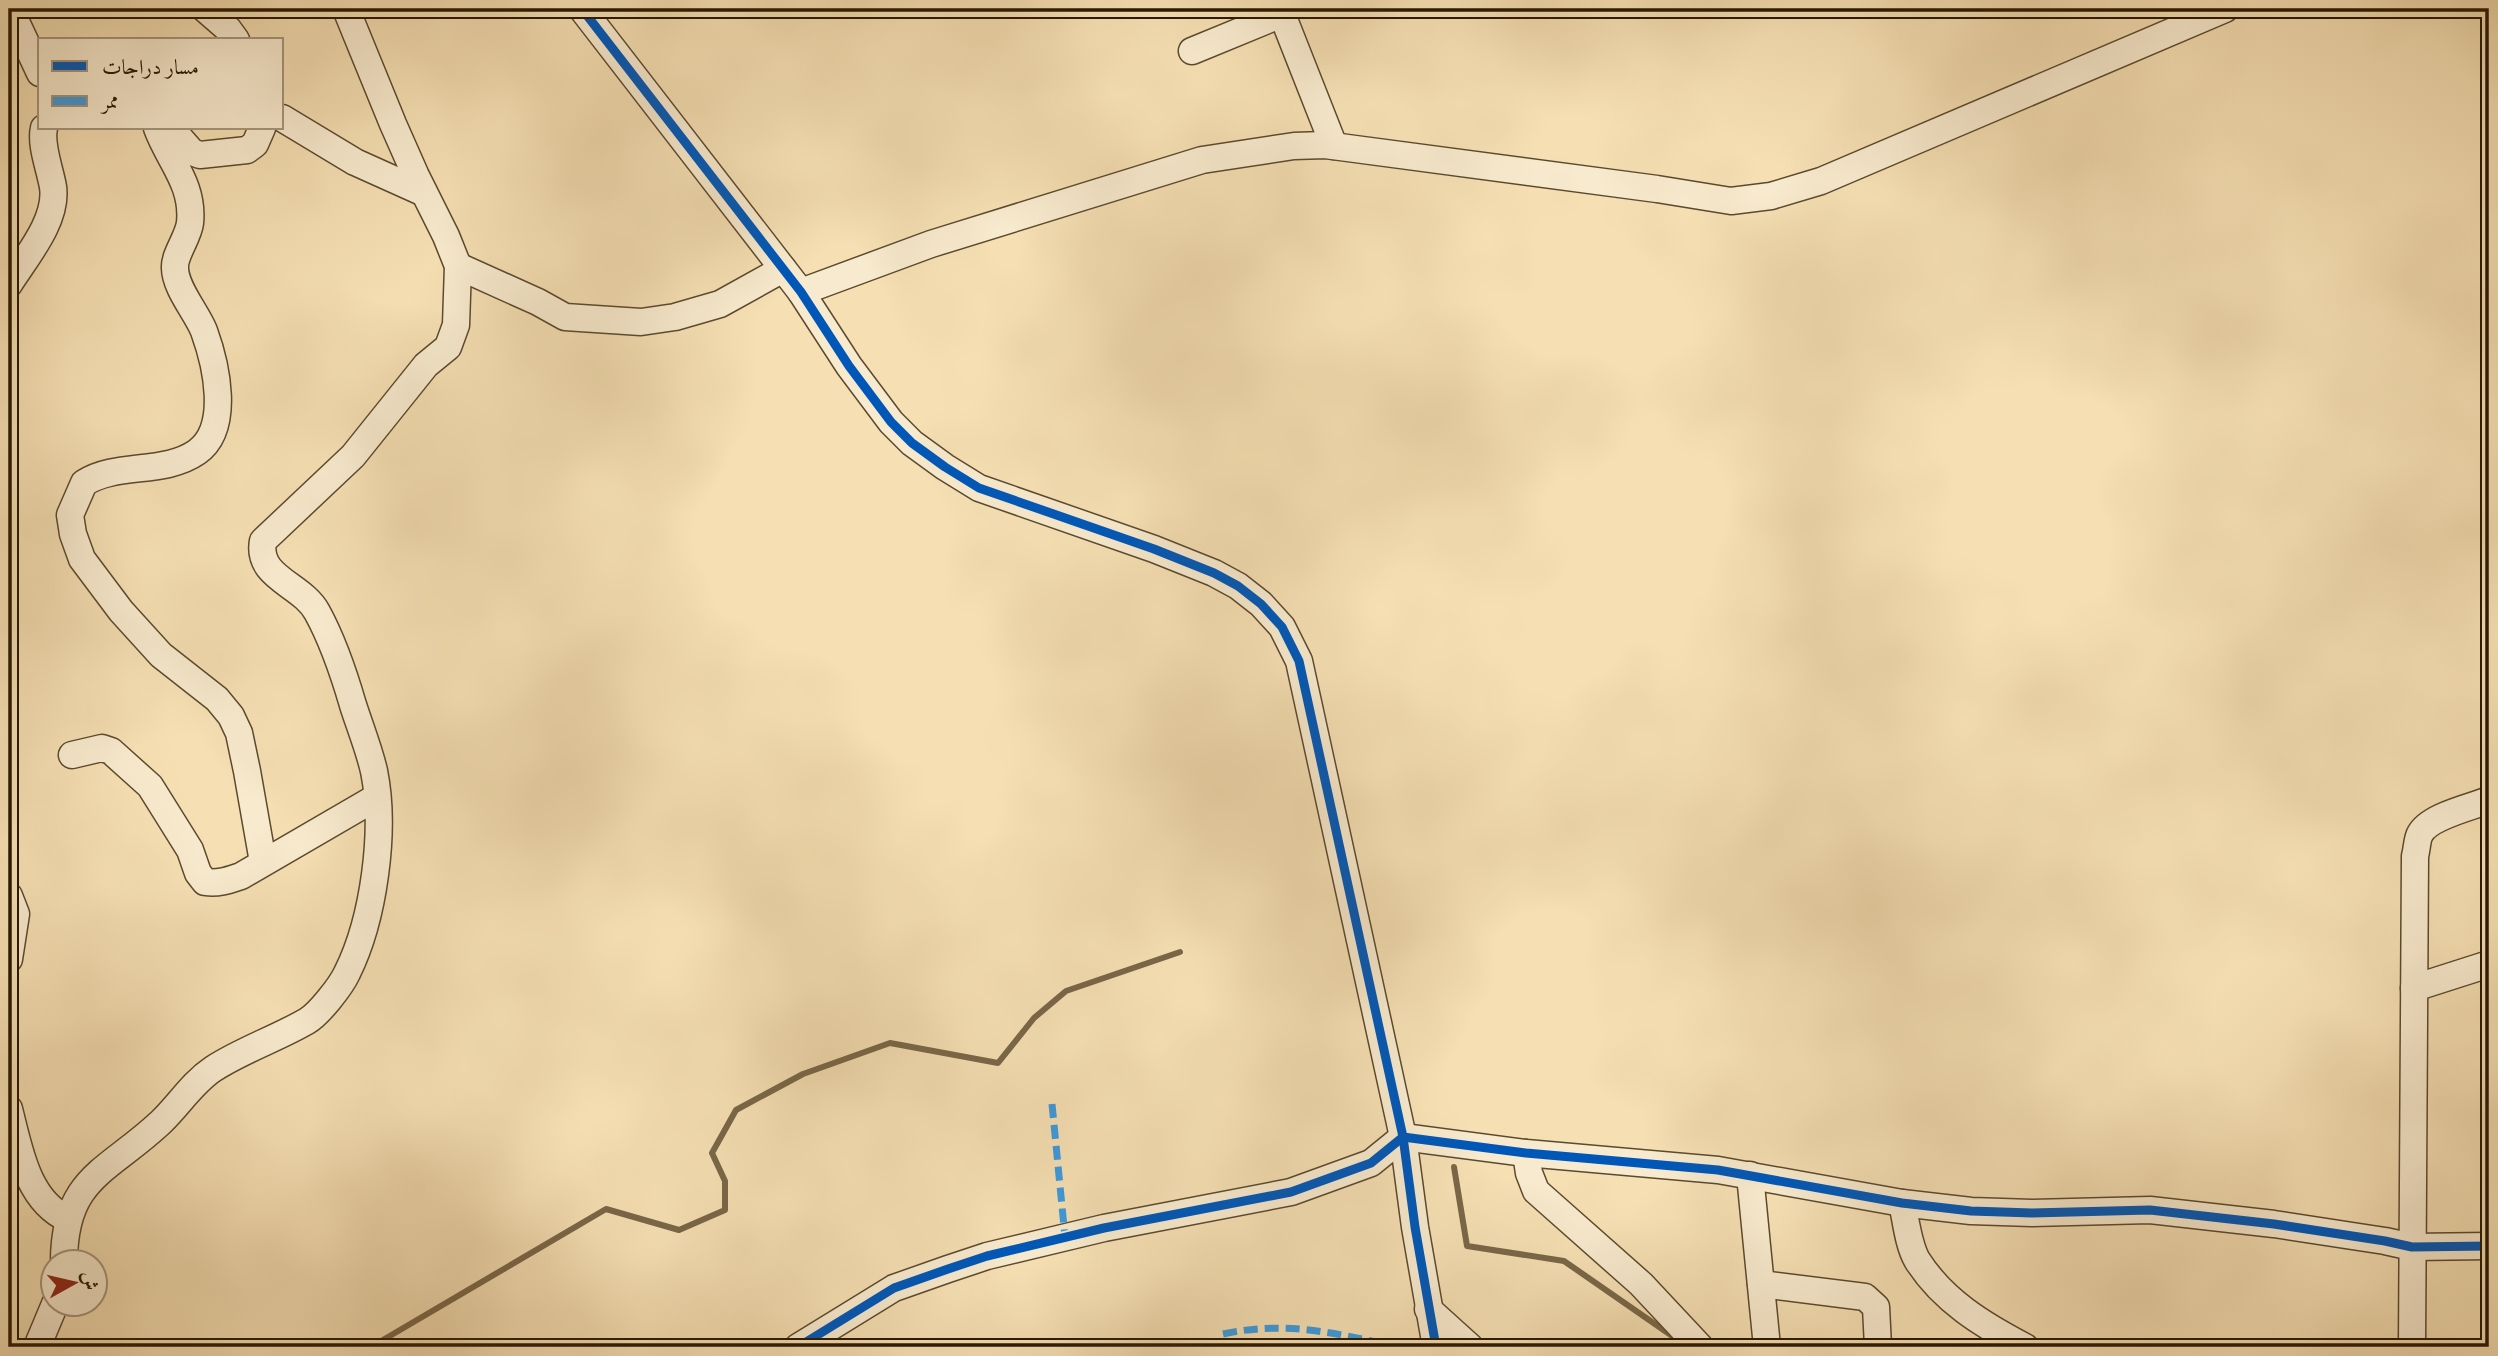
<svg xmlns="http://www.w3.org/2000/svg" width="2498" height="1356" font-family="Vollkorn,Amiri,serif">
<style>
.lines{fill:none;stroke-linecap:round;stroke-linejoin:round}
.stream{stroke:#796748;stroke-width:6}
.minor-casing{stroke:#5b4a2e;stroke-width:29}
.minor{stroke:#f8eace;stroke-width:26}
.quiet{stroke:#3d9add;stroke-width:7;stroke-dasharray:14 7;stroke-linecap:butt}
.cycleway-casing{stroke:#f8eace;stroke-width:13}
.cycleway{stroke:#0057b8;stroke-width:9}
</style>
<rect width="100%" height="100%" fill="#f5dfb3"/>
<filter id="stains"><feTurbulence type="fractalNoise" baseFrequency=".00286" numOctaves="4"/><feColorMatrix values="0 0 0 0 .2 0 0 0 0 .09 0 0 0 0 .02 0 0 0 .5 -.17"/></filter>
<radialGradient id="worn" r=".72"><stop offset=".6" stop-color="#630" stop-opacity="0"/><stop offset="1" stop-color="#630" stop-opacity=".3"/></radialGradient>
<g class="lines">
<g class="stream">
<polyline points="1454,1167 1467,1246 1564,1261 1678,1340"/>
<polyline points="371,1347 606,1209 679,1230 725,1210 725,1181 712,1153 736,1110 803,1074 890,1043 998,1063 1034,1018 1066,991 1180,952"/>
</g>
<defs>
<g id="minor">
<polyline points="10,9 40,73"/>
<polyline points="205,9 228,29 236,40"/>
<polyline points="582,9 801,292 849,366 891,422 912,443 945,467 979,488 1154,549 1214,573 1238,586 1261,604 1282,627 1299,661 1403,1137 1415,1227 1436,1347"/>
<polyline points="1280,9 1334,146"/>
<polyline points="1192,51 1282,14"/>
<polyline points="282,118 355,162 424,193"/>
<path d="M157 128C169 161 194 184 190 223 188 238 174 255 175 268 175 288 197 313 204 331 216 364 231 428 197 452 164 475 117 462 84 483L70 515 73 534 82 559 121 611 161 655 217 699 231 716 239 733 247 771 263 862"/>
<polyline points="171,128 192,152 200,155 247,150 255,144 262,128"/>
<polyline points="458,266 538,302 565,317 641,322 675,317 720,304 783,269"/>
<path d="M9 284C26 257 58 220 53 187 50 169 40 145 44 128"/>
<polyline points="801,292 931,244 1202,160 1294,146 1325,145 1657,189 1731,201 1771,196 1821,181 2225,9"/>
<path d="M72 755 102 748 111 751 150 786 190 850 198 873 205 882C219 884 229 880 241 876L377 797"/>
<polyline points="9,896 16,914 9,959"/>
<polyline points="2414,988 2489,964"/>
<path d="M9 1109C19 1148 27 1201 68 1219"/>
<polyline points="1526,1153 1529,1173 1536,1191 1641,1284 1700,1347"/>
<polyline points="1750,1175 1767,1347"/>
<path d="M1902 1203C1906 1220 1908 1244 1917 1260 1943 1301 1983 1325 2025 1347"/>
<path d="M64 1262C64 1177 108 1172 161 1122 179 1105 192 1083 213 1069 242 1050 276 1039 307 1021 319 1014 341 986 347 973 374 919 386 830 374 771 369 749 360 727 353 705 344 674 333 641 317 612 302 584 256 578 263 541L353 456 426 365 448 347 456 325 458 266 446 236 416 176 393 124 346 9"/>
<polyline points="1761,1284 1865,1297 1876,1307 1878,1347"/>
<polyline points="1428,1309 1470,1347"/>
<polyline points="37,1347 55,1304"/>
<polyline points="798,1347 894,1288 948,1269 987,1256 1104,1228 1291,1192 1371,1163 1403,1137 1526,1153 1718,1170 1902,1203 1971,1211 2032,1213 2150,1210 2274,1224 2385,1241 2412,1247 2489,1246"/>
<path d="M2412 1347 2415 856C2417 849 2417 839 2420 834 2429 816 2472 807 2489 800"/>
</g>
</defs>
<use href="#minor" class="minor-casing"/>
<use href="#minor" class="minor"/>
<g class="quiet">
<polyline points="1052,1104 1065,1237"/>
<path d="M1223 1334C1288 1320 1337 1334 1400 1347"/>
</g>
<defs>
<g id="cycleway">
<polyline points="582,9 801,292 849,366 891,422 912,443 945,467 979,488 1154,549 1214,573 1238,586 1261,604 1282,627 1299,661 1403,1137 1415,1227 1436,1347"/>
<polyline points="798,1347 894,1288 948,1269 987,1256 1104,1228 1291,1192 1371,1163 1403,1137 1526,1153 1718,1170 1902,1203 1971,1211 2032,1213 2150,1210 2274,1224 2385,1241 2412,1247 2489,1246"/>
</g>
</defs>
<use href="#cycleway" class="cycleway-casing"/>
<use href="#cycleway" class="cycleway"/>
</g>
<rect width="2498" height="1356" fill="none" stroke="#f5dfb3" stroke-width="35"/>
<rect x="10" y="10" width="2477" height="1335" fill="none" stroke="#281802" stroke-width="3.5"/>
<rect x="18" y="18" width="2463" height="1321" fill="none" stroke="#281802" stroke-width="2"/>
<rect x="38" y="38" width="245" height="91" fill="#f8eace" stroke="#a5967c" stroke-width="2"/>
<rect x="52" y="61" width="35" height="10" fill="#0057b8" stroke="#a5967c" stroke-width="2"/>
<text x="102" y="74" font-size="21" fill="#281802">مسار دراجات</text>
<rect x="52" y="96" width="35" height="10" fill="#3d9add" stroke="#a5967c" stroke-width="2"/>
<text x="102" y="108" font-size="21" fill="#281802">ممر</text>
<g transform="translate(74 1283) rotate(82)"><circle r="33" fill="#f8eace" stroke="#a5967c" stroke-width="2"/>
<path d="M0-5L12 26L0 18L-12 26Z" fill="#8f2418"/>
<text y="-10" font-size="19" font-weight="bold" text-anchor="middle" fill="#281802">ش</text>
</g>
<rect width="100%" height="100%" filter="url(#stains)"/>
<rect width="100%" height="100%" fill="url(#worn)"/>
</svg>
